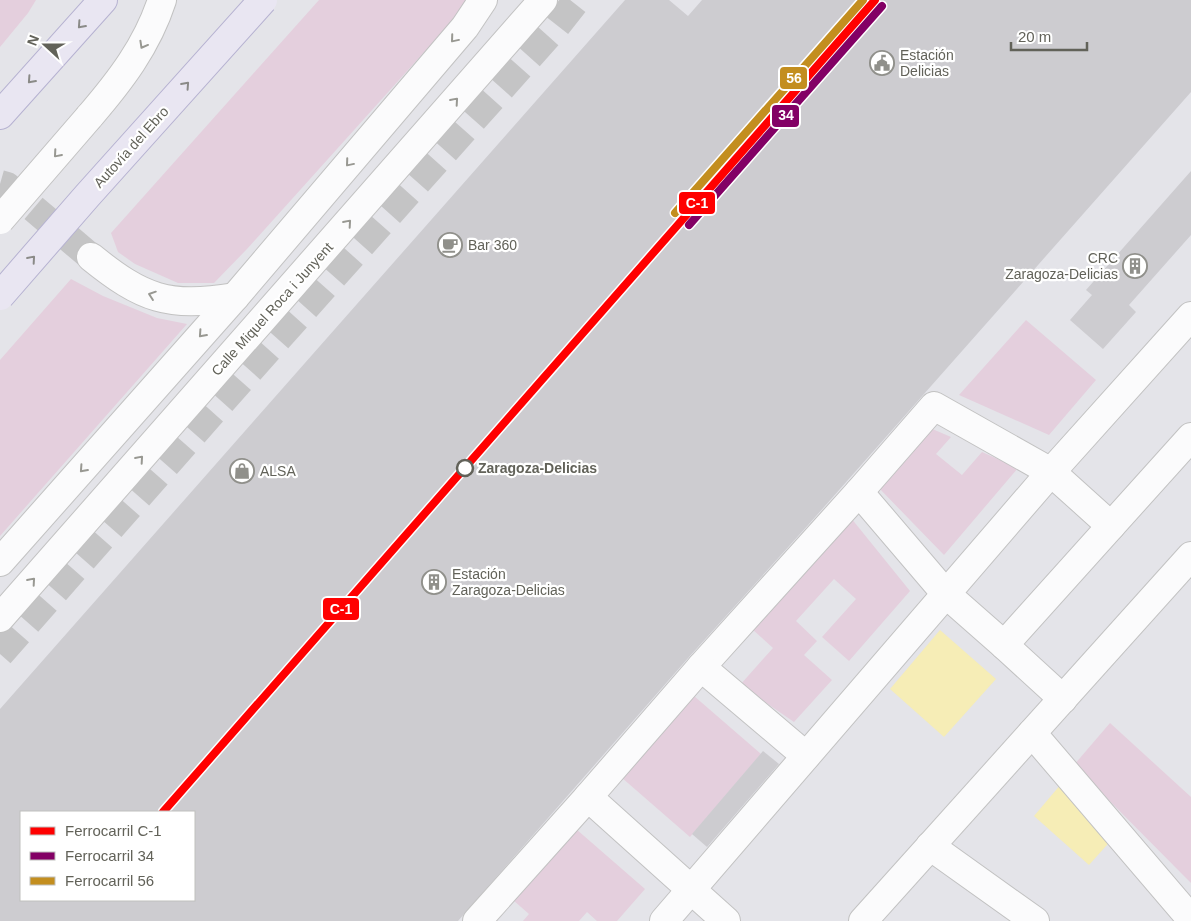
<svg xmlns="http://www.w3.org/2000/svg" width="1191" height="921" font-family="Arial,sans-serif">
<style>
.green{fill:#e4cfdd}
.water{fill:#f6edb6}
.building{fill:#cdccd0;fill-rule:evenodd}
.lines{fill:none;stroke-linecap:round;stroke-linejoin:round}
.minor-tunnel{stroke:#c4c4c5;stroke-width:28;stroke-dasharray:28 14;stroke-linecap:butt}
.minor-casing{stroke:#c2c2c2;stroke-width:30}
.major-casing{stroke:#b6b2d1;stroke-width:30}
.minor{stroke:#fbfbfc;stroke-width:28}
.major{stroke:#e9e6f2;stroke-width:28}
.minor-bridge-casing{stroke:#c2c2c2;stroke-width:30;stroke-linecap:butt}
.major-bridge-casing{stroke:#b6b2d1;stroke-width:30;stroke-linecap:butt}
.minor-bridge{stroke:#fbfbfc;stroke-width:28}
.major-bridge{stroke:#e9e6f2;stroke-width:28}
.rail-1-casing{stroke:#fff;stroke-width:11}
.rail-2-casing{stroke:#fff;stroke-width:11}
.rail-3-casing{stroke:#fff;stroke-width:11}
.rail-1{stroke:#f00;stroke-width:8}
.rail-2{stroke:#830065;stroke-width:8}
.rail-3{stroke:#c38e1f;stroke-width:8}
.oneway{stroke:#8a8a87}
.oneway2{stroke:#989892}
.stop-dot{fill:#fff;stroke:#626259;stroke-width:2.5}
.labels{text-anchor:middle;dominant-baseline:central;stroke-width:4.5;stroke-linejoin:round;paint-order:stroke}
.poi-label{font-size:14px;fill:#626259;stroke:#fff;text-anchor:start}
.street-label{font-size:14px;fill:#626259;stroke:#fff}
.stop-label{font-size:14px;font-weight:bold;fill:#626259;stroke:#fff;text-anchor:start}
.line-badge{stroke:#fff;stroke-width:2}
.badge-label{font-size:14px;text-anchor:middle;font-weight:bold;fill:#fff}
</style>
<rect width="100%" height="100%" fill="#e4e4e9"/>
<g class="green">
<polygon points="0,0 36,0 28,13 0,47"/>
<polygon points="319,0 471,0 247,249 214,283 178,283 135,264 118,252 111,233"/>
<polygon points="71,279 103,296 157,318 187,324 0,536 0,360"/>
<polygon points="1026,320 1096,380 1049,435 959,395"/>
<polygon points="930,428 951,437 936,454 962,475 982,452 1018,468 944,555 878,487"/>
<polygon points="851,518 910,591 849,661 822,637 856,599 834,579 796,621 817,641 804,655 832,680 794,722 740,685 773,648 752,629"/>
<polygon points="694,696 761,754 690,837 621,777"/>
<polygon points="1110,723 1191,797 1191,883 1074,765"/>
<polygon points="576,829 645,889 617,921 597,921 587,912 579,921 523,921 529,914 513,900"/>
</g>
<g class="water">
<polygon points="940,630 996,679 944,737 890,689"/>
<polygon points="1067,777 1115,836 1089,865 1034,816"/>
</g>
<g class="building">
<path d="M625 0H669L688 16 702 0H1191V92L809 524 689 657 458 921H0V709ZM21 812H194V900H21Z"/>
<polygon points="1191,171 1191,235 1129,305 1136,312 1103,349 1070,320 1092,295 1086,290"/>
<polygon points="763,751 779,764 707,847 692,834"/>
</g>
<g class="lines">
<g class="minor-tunnel">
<polyline points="0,184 7,186 91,257"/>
<polyline points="0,654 210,415 555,28 577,0"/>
</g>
<defs>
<g id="minor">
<path d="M89 117C120 81 147 46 162 0"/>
<path d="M91 257C143 299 168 308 235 297"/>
<polyline points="859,492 934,406 1051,472 1111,526"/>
<polyline points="0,562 235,297 465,27 483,0"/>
<polyline points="0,618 543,0"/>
<polyline points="1004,645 1191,437"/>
<polyline points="701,667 859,492 946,594 1004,645 1063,699"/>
<polyline points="1032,733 1191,919"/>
<polyline points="588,797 701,667 806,756"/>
<polyline points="930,846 1035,921"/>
<polyline points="477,921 588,797 726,921"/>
<polyline points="664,921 1051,472 1191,316"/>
<polyline points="863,921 1191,556"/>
</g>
<polyline id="major" points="0,115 103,0"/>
</defs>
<use href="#minor" class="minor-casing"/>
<use href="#major" class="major-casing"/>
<use href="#minor" class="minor"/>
<use href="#major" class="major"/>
<defs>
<polyline id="minor-bridge" points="0,220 89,117"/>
<polyline id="major-bridge" points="0,296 87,196 263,0"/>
</defs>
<use href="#minor-bridge" class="minor-bridge-casing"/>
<use href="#major-bridge" class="major-bridge-casing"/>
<use href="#minor-bridge" class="minor-bridge"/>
<use href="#major-bridge" class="major-bridge"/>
<defs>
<polyline id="rail-1" points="163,812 875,0"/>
<polyline id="rail-2" points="689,225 882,6"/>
<polyline id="rail-3" points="675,213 863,0"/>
</defs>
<use href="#rail-1" class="rail-1-casing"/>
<use href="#rail-2" class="rail-2-casing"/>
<use href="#rail-3" class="rail-3-casing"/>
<use href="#rail-1" class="rail-1"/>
<use href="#rail-2" class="rail-2"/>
<use href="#rail-3" class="rail-3"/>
</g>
<defs><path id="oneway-chevron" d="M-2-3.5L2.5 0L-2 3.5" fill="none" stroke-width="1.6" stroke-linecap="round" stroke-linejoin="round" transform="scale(1.25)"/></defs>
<g class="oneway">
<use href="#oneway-chevron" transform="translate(81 25) rotate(132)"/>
<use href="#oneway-chevron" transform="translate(31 80) rotate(132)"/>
<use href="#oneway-chevron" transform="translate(186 85) rotate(-48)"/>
<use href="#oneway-chevron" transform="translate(32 259) rotate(-49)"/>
</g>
<g class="oneway2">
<use href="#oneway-chevron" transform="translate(454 39) rotate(130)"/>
<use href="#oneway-chevron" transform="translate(143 45) rotate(119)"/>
<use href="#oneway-chevron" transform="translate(455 101) rotate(-49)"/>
<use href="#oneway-chevron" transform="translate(57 154) rotate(131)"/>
<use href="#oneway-chevron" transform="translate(349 163) rotate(130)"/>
<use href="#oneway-chevron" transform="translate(348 223) rotate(-49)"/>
<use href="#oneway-chevron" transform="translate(152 295) rotate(-161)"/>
<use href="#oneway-chevron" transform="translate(202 334) rotate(132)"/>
<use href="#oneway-chevron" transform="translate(140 459) rotate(-49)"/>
<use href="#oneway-chevron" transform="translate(83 469) rotate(132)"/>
<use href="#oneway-chevron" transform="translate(32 581) rotate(-49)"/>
</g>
<defs>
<symbol id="civic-ring" viewBox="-11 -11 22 22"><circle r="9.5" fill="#fff" stroke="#90908b" stroke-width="1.5"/><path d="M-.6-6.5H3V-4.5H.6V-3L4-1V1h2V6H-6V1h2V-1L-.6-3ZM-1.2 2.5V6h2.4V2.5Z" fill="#90908b"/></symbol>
<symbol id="cafe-ring" viewBox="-11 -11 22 22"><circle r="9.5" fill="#fff" stroke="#90908b" stroke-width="1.5"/><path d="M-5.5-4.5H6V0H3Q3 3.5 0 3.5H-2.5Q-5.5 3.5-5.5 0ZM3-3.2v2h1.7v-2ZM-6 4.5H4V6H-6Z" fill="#90908b"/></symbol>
<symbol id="building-ring" viewBox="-11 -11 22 22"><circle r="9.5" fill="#fff" stroke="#90908b" stroke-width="1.5"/><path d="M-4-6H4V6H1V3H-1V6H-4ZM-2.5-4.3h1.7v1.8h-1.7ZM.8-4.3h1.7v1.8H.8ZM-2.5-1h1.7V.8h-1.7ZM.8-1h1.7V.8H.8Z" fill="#90908b"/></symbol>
<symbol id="shop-ring" viewBox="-11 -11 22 22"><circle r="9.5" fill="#fff" stroke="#90908b" stroke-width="1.5"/><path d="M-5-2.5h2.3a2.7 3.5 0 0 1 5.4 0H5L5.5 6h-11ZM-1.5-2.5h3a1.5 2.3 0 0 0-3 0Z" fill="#90908b"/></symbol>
</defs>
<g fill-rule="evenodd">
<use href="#civic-ring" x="868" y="49" width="28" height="28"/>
<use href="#cafe-ring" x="436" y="231" width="28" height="28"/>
<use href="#building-ring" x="1121" y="252" width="28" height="28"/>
<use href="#shop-ring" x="228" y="457" width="28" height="28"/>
<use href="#building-ring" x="420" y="568" width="28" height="28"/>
</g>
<circle class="stop-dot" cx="465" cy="468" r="8"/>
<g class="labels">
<g class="poi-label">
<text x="900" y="55">Estación<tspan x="900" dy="16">Delicias</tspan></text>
<text x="468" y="245">Bar 360</text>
<text x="1118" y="258" text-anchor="end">CRC<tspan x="1118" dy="16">Zaragoza-Delicias</tspan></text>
<text x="260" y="471">ALSA</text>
<text x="452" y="574">Estación<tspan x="452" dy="16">Zaragoza-Delicias</tspan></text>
</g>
<g class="street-label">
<text transform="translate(131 147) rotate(-48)">Autovía del Ebro</text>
<text transform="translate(272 309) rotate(-48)">Calle Miquel Roca i Junyent</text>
</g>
<g class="stop-label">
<text x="478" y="468">Zaragoza-Delicias</text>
</g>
</g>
<g class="line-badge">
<rect x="779" y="66" width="29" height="24" rx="5" fill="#c38e1f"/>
<rect x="771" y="104" width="29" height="24" rx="5" fill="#830065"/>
<rect x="678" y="191" width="38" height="24" rx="5" fill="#f00"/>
<rect x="322" y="597" width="38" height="24" rx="5" fill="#f00"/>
</g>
<g class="badge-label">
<text x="794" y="83">56</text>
<text x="786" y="120">34</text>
<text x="697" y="208">C-1</text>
<text x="341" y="614">C-1</text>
</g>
<rect x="20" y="811" width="175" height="90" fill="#ffffff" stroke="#c0c0bd"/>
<rect x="30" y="827" width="25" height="8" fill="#ff0000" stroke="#c0c0bd"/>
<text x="65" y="836" font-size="15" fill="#626259">Ferrocarril C-1</text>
<rect x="30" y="852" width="25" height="8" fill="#830065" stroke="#c0c0bd"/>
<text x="65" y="861" font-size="15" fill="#626259">Ferrocarril 34</text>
<rect x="30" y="877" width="25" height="8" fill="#c38e1f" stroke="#c0c0bd"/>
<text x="65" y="886" font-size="15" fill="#626259">Ferrocarril 56</text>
<g transform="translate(45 45) rotate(291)" stroke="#ffffff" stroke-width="4" paint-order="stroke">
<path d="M0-4L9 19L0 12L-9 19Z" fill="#626259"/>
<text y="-8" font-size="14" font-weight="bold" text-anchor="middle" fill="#626259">N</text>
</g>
<path d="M1011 42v8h76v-8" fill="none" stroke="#626259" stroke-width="2.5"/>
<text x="1018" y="42" font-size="15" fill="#626259" stroke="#ffffff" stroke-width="4" paint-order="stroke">20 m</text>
</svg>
